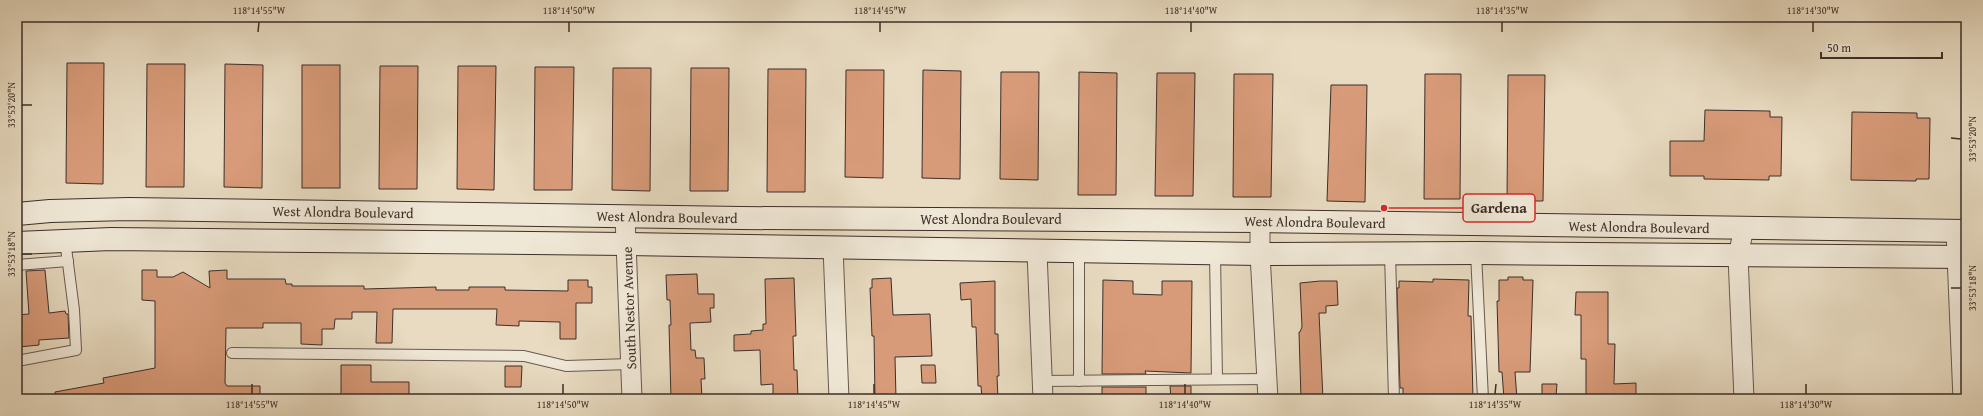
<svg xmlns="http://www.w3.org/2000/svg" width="1983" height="416" font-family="'Gentium Book Plus',serif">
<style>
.building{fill:#d89b79;stroke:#3d2f2a}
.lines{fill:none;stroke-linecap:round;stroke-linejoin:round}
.lane-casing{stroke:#685a50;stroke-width:12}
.street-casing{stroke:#685a50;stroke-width:21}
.secondary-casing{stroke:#3d2f2a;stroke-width:24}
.lane{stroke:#f0e8d7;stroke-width:10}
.street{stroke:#f0e8d7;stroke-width:19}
.secondary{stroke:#f0e8d7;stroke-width:22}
.ticks{fill:none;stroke:#3d2f2a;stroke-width:1.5}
.labels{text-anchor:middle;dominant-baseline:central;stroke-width:3;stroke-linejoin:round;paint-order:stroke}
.street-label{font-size:14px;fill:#3d2f2a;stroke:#f0e8d7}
.leader{fill:none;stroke:#d62828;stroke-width:1.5}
.callout-dot{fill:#d62828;stroke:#f0e8d7;stroke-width:1.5}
.callout{fill:#f0e8d7;stroke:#d62828;stroke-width:1.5}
.callout-label{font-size:15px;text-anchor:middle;font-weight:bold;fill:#3d2f2a}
.neatline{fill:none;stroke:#3d2f2a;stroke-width:1.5}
.ticks-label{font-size:10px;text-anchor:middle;fill:#3d2f2a}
</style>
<rect width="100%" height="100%" fill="#e8dbc1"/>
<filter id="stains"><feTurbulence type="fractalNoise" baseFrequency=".005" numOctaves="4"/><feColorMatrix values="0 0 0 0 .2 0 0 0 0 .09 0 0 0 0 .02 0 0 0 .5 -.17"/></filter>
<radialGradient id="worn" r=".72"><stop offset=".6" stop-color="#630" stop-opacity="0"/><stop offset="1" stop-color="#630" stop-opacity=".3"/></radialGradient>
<g class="building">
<polygon points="67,63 104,63 103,184 66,183"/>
<polygon points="147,64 185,64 184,187 146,187"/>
<polygon points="225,64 263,65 262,188 224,187"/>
<rect x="302" y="65" width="38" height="123"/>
<polygon points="380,66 418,66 417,189 379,189"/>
<polygon points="458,66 496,66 494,190 457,189"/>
<polygon points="535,67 574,67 572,190 534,190"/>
<polygon points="613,68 651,68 650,191 612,190"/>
<polygon points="691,68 729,68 728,191 690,191"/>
<polygon points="768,69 806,69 805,192 767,192"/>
<polygon points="846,70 884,70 883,178 845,177"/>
<polygon points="923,70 961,71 960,179 922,178"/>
<polygon points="1001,72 1039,72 1038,180 1000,179"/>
<polygon points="1079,72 1117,73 1116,195 1078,195"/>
<polygon points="1157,73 1195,73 1193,196 1155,196"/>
<polygon points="1234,74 1273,74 1271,197 1233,197"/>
<polygon points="1425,74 1461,74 1460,199 1424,199"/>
<polygon points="1508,75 1545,75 1543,201 1507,201"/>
<polygon points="1331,85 1367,85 1365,202 1327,201"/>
<polygon points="1705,110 1770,111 1770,117 1782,117 1781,176 1769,176 1769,180 1704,179 1704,176 1670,176 1670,141 1704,141"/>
<polygon points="1852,112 1917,113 1917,118 1930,118 1929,179 1916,179 1916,181 1851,180"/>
<polygon points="45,270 49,313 65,311 66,314 68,314 69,338 39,340 39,345 19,347 17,315 29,314 26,271"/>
<polygon points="142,270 157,270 157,277 173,277 183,272 210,288 209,271 227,270 227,279 285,279 286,284 292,284 292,286 364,286 364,289 436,287 436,290 469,290 469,287 505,287 505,290 568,291 568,280 588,280 588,287 592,287 592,303 576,303 576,339 560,339 560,322 519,321 519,326 496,325 497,309 393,309 392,343 376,343 377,312 352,312 352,319 335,319 334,329 322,329 322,345 301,344 301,323 263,323 263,328 226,328 225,383 227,386 260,386 260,399 56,399 55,392 104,383 103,378 155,368 155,301 142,300"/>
<polygon points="697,274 698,294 714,294 714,308 710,308 711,322 690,323 691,350 695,350 696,358 704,358 705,379 701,379 702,399 671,399 669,325 671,325 670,300 667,300 666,275"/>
<polygon points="1508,277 1523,277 1523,280 1533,280 1530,372 1515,372 1517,399 1504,399 1502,372 1499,372 1497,301 1499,301 1499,280 1508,280"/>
<polygon points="794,278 796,336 793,336 794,370 797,370 798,399 773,399 773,384 761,385 760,350 734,351 734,335 751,334 751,331 763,330 763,324 766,324 765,279"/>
<polygon points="891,278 893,315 930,314 932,356 895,357 896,399 875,399 874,336 872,336 870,288 872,288 872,279"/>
<polygon points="1433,279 1469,280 1468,316 1471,316 1473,399 1403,399 1403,388 1400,388 1397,288 1399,288 1399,281 1433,282"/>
<polygon points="1103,280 1133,281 1133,294 1162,295 1162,281 1192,281 1191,373 1145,371 1146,374 1102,374"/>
<polygon points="995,281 995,334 998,334 999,376 997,376 998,399 982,399 981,386 978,386 976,327 972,327 971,299 961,300 960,283"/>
<polygon points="1320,281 1337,281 1338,305 1326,306 1326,313 1319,313 1323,399 1301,399 1299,332 1300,332 1302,327 1300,283"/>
<polygon points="1576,292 1608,292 1608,344 1615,344 1614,384 1636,383 1636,399 1586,398 1586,359 1581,359 1581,315 1575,315"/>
<polygon points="341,365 371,365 371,382 409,382 409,397 402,397 402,399 341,399"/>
<polygon points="921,365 935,365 936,383 922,383"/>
<polygon points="505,366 522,366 521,387 505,387"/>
<polygon points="1542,384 1557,384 1556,396 1542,397"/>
<polygon points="1170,386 1191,386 1191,399 1171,399"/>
<rect x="1102" y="387" width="44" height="12"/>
</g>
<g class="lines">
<defs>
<g id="lane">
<polyline points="1079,252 1079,381"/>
<polyline points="1390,253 1394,399"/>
<polyline points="1476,253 1483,399"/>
<polyline points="1215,254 1217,379"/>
<polyline points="17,265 68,261"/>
<polyline points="232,353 524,356 566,366 631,364"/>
<polyline points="17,361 76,350 74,310 65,240"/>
<polyline points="1042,381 1267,379"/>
</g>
<g id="street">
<polyline points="625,216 632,399"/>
<polyline points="1260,221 1260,254 1268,399"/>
<polyline points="1956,231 1963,399"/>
<polyline points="833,247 839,399"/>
<polyline points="1037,252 1043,399"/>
<polyline points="1744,399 1738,256 1744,228"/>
</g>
<g id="secondary">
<polyline points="17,214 50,211 129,209 741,218 1260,221 1966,231"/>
<polyline points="17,243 111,239 626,244 1260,254 1476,253 1966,257"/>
</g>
</defs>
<use href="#lane" class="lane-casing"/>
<use href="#street" class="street-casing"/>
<use href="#secondary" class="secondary-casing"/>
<use href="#lane" class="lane"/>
<use href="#street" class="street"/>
<use href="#secondary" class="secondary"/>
</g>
<path class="ticks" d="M258 32 259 22M569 32V22M880 32V22M1191 32V22M1502 32V22M1813 32V22M22 105H32M1951 138 1961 139M22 254H32M1951 288H1961M252 394V384M563 394V384M874 394V384M1185 394V384M1495 394 1496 384M1806 394V384"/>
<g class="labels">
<g class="street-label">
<text transform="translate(343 212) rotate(1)">West Alondra Boulevard</text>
<text transform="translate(667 217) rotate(1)">West Alondra Boulevard</text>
<text x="991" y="219">West Alondra Boulevard</text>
<text transform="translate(1315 222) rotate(1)">West Alondra Boulevard</text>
<text transform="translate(1639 227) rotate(1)">West Alondra Boulevard</text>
<text transform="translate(629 308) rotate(-92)">South Nestor Avenue</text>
</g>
</g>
<path class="leader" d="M1384 208L1463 208"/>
<circle class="callout-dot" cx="1384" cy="208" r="4"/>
<rect class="callout" x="1463" y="194" width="72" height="28" rx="4"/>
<g class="callout-label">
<text x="1499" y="213">Gardena</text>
</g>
<rect width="1983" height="416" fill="none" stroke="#e8dbc1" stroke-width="44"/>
<path d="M1821 52v6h121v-6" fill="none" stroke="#3d2f2a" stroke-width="2"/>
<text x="1827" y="52" font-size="12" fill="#3d2f2a" stroke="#f0e8d7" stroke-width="3" paint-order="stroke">50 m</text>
<rect x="22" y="22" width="1939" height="372" class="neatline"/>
<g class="ticks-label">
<text x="259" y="14">118°14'55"W</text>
<text x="569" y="14">118°14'50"W</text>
<text x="880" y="14">118°14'45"W</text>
<text x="1191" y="14">118°14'40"W</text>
<text x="1502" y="14">118°14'35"W</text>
<text x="1813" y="14">118°14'30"W</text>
<text transform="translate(11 105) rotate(-90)" y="4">33°53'20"N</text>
<text transform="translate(1972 139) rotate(-90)" y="4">33°53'20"N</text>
<text transform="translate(11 254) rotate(-90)" y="4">33°53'18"N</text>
<text transform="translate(1972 288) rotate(-90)" y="4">33°53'18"N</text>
<text x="252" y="408">118°14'55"W</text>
<text x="563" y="408">118°14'50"W</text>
<text x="874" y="408">118°14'45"W</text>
<text x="1185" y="408">118°14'40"W</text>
<text x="1495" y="408">118°14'35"W</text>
<text x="1806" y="408">118°14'30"W</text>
</g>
<rect width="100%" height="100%" filter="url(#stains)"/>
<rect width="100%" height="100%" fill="url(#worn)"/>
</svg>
